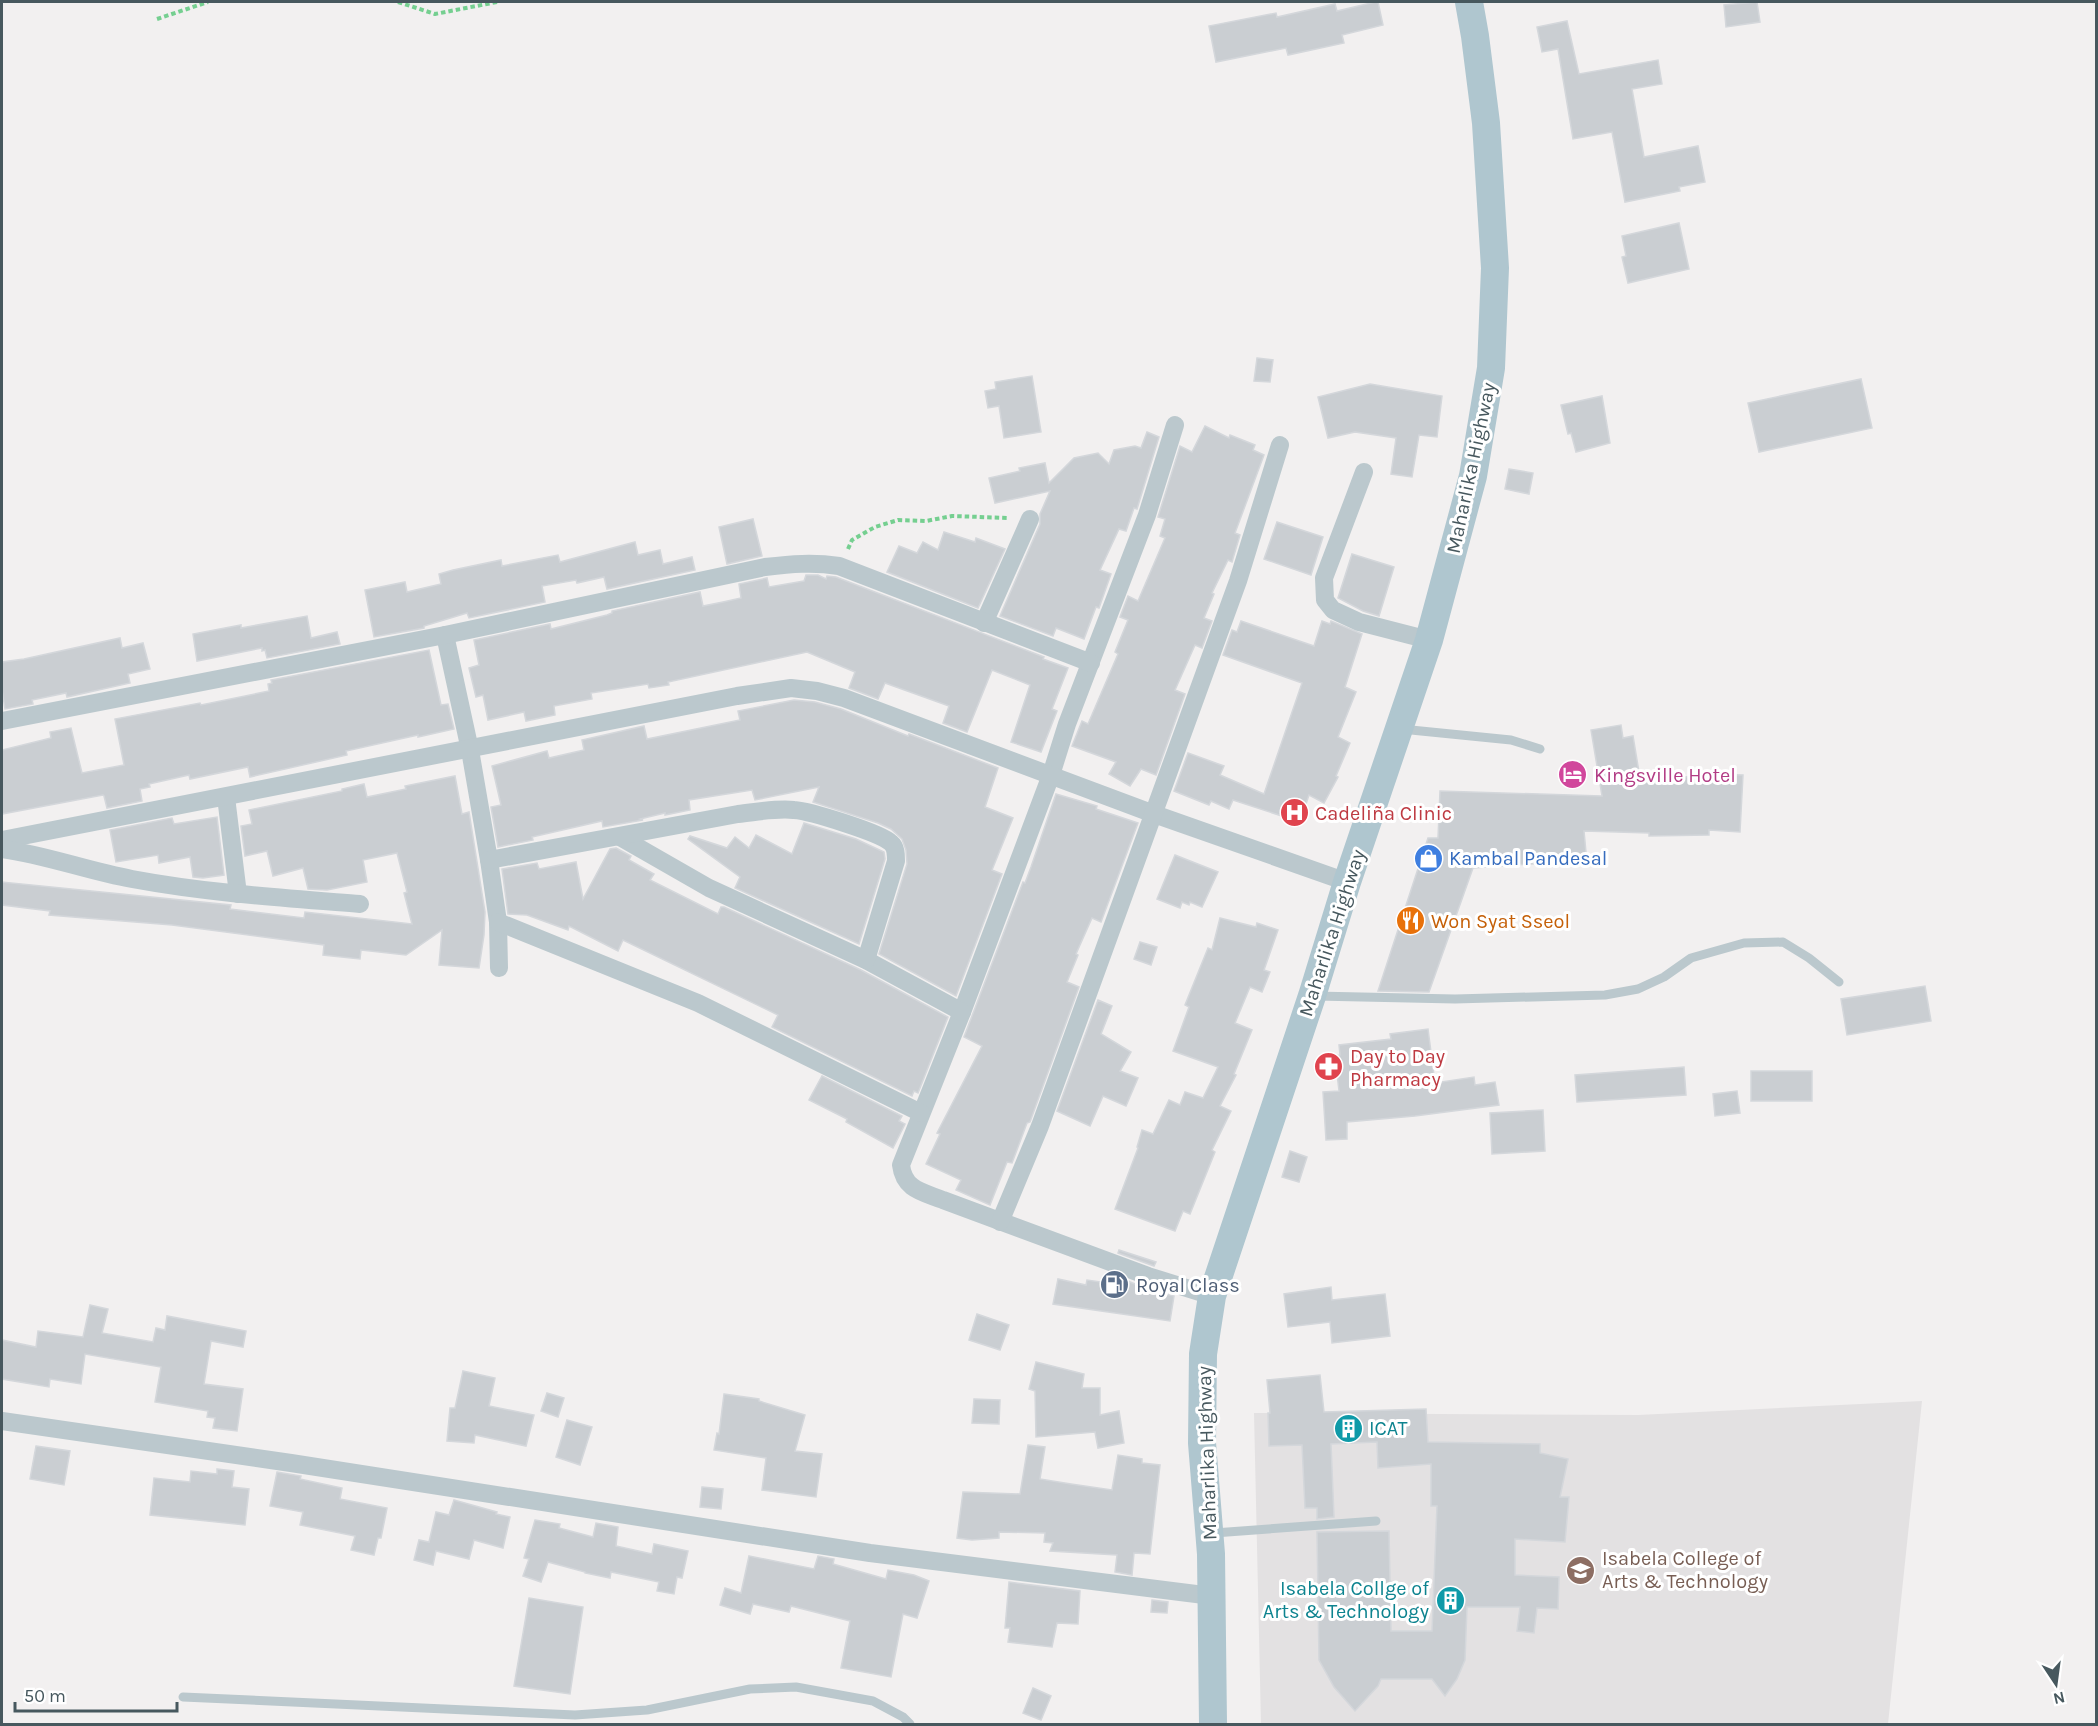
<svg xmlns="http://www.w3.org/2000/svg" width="2098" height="1726" font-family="Karla,sans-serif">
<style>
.education{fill:#e3e1e2}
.building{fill:#caced2;stroke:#d4d7db;stroke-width:1.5}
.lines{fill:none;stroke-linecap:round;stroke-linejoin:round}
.path{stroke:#75cf90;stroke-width:4;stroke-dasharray:4.5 3;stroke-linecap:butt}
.service{stroke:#bbc8cd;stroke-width:9}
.minor{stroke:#bbc8cd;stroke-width:18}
.primary{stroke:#afc6cf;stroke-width:28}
.labels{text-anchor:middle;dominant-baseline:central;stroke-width:6;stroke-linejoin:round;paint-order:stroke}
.street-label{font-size:20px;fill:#47585e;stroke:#fff}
.hotel-label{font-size:20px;fill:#b23c85;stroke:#fff;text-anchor:start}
.health-label{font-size:20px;fill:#be3a42;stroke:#fff;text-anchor:start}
.shop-label{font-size:20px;fill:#366cbe;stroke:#fff;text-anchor:start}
.food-label{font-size:20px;fill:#c56008;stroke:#fff;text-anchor:start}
.service-label{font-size:20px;fill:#4e5e75;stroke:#fff;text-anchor:start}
.culture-label{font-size:20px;fill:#0d838f;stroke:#fff;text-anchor:start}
.education-label{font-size:20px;fill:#785e54;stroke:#fff;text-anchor:start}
</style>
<rect width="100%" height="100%" fill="#f2f0f0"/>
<polygon class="education" points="1922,1401 1888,1724 1261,1724 1254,1413 1638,1415"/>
<g class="building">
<polygon points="1375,2 1378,2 1383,25 1342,35 1344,43 1288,55 1286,48 1216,62 1209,26 1276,13 1277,17 1335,4 1337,11"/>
<polygon points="1757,2 1760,22 1726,27 1724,5"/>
<polygon points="1567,21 1579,74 1658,60 1662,84 1632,89 1644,157 1698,146 1705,182 1679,187 1680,191 1625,202 1612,132 1573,139 1558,49 1542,52 1537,27"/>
<polygon points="1679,223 1689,269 1628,283 1622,257 1626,256 1622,236"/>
<polygon points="1257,358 1273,360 1270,382 1254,381"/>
<polygon points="1032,376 1041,432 1004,438 999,406 988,408 985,391 996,389 995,382"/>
<polygon points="1861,379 1872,428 1759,452 1748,403"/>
<polygon points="1370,384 1442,396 1437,437 1419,435 1412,477 1391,474 1396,438 1355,432 1328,438 1318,397"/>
<polygon points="1602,396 1610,443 1576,452 1571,433 1568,434 1561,405"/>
<polygon points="1205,426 1229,438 1230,435 1255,445 1253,450 1264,455 1235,533 1240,535 1232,562 1228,560 1212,593 1214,594 1204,618 1212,621 1202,648 1195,645 1175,690 1185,694 1156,775 1141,769 1130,786 1109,774 1116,762 1072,746 1082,721 1088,724 1118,654 1115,652 1128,620 1120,617 1128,596 1138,601 1165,538 1160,536 1165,519 1158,517 1180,446 1192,452"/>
<polygon points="1147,432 1159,437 1137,509 1134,508 1126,531 1119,529 1100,570 1111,574 1099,608 1096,607 1084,639 1056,628 1053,636 1000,616 1040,524 1040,514 1050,491 995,503 989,478 1020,471 1019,468 1045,463 1049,483 1074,458 1098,453 1109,464 1114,450 1135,446 1141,448"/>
<polygon points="1509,469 1533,473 1529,494 1505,489"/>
<polygon points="753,519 762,556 727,564 719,527"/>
<polygon points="1277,522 1323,537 1311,575 1264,559"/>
<polygon points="944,532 975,542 976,538 1005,549 978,608 887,572 899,546 917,553 923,542 938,550"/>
<polygon points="635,542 638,555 660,550 663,564 692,557 695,570 607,589 604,577 577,583 576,580 542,586 545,602 469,618 467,613 424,626 424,628 374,637 365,590 405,582 407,592 441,584 439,574 453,570 501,560 502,566 558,555 560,562"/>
<polygon points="1352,554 1394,567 1379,616 1363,611 1338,598"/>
<polygon points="806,575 818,575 826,579 827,576 836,577 1044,657 1043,659 1068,668 1052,709 1057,711 1041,752 1011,742 1030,685 992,670 967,732 943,723 949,706 885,683 878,699 849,688 855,672 807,652 668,682 669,685 649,688 648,684 591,693 592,699 554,706 555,715 526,721 524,712 488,720 483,695 476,697 469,668 479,665 474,640 550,624 551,629 607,615 612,613 612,611 700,592 703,606 723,602 741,598 739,584 767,578 769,587 804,581"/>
<polygon points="307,616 311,638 337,632 340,644 267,658 265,650 262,651 262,648 197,661 193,634 241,625 241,628"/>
<polygon points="1241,621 1314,646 1322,621 1330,624 1331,621 1362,634 1345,687 1356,692 1338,737 1350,743 1336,776 1338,777 1324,803 1309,795 1300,822 1233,800 1229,809 1211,801 1209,805 1174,791 1188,753 1224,766 1220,775 1264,794 1302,683 1223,655 1232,630 1237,632"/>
<polygon points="120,638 122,648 143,643 150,669 128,674 130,683 67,697 66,693 32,700 33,704 5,709 2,690 2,662 24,659"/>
<polygon points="429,650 441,705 448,704 454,729 418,737 418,735 346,751 347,755 250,777 248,767 190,779 189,775 149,784 150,787 140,789 142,801 107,808 104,796 103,795 2,814 2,750 51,738 50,732 71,728 82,773 124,765 115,719 200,703 201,705 269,691 268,684 272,683 271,680"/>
<polygon points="794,700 815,702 841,709 908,736 909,734 998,768 985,807 1013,818 992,870 1002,874 956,996 879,954 907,864 906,850 902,839 891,829 878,823 813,802 819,787 755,800 752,790 689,800 690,810 665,815 665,813 640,819 643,820 603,827 602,821 532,837 533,840 498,847 491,807 501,805 492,766 547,751 549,758 584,750 582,740 644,726 647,739 740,720 738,711"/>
<polygon points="1621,725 1623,738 1633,736 1640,778 1712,776 1712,774 1743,775 1740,832 1709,830 1709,835 1649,836 1649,833 1584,831 1587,863 1546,867 1546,863 1473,868 1429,992 1378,991 1428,838 1438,838 1440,791 1602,796 1591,730"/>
<polygon points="455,776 462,814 469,812 485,912 484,935 479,968 439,965 442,930 406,955 361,950 360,959 323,955 324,945 172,925 49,915 50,911 2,905 2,882 231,905 230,909 304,918 305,912 412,924 404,893 407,892 397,853 363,860 367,882 327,890 308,889 303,868 273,876 267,851 245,856 241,826 252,824 249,810 342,791 342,789 364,784 367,797 406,789 405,786"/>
<polygon points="1056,794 1097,806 1096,809 1138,823 1101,922 1092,918 1076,954 1078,955 1067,982 1079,987 1030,1122 1027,1123 1012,1163 1007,1162 990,1205 956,1190 961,1180 926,1164 940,1134 937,1133 982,1046 964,1037 1023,882 1025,883 1031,867"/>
<polygon points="217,817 224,875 203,878 193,877 190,857 159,863 158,855 116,862 110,830 172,818 174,824"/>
<polygon points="804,823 856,839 884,852 885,859 859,944 735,888 740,877 688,839 690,836 727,848 735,837 749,848 756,835 792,854"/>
<polygon points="616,848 631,856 629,860 654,874 650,880 718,914 721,907 724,907 861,970 948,1017 918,1093 914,1091 912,1096 772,1027 778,1015 623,940 618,951 569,926 568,930 527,915 508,914 502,869 537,863 539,869 576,862 583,899 610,849"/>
<polygon points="1175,855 1218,872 1202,907 1190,902 1189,905 1182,902 1180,908 1157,899"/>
<polygon points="1220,918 1256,927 1257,923 1278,930 1264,970 1270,972 1262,992 1250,987 1235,1023 1252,1030 1234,1074 1236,1075 1220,1106 1231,1111 1212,1150 1215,1152 1190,1214 1183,1211 1175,1231 1115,1209 1138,1148 1137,1147 1142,1130 1153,1134 1169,1100 1180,1105 1185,1092 1203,1098 1218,1067 1173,1051 1189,1007 1185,1005 1208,948 1212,950"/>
<polygon points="1140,942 1157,947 1151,965 1134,959"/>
<polygon points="1925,986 1931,1021 1847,1035 1841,999"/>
<polygon points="1098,1000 1112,1006 1101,1034 1131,1052 1120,1071 1138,1078 1126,1106 1103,1096 1090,1126 1057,1111"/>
<polygon points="1428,1029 1435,1083 1474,1077 1475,1085 1495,1082 1499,1105 1415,1116 1347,1122 1347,1139 1326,1140 1323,1092 1339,1091 1335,1056 1340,1055 1339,1045 1391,1039 1390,1034"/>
<polygon points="1684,1067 1686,1095 1577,1102 1575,1075"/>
<rect x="1751" y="1071" width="61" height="30"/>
<polygon points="822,1076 902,1116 899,1121 905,1124 893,1148 846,1122 847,1119 809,1100"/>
<polygon points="1737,1091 1740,1113 1715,1116 1713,1094"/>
<polygon points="1543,1110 1545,1151 1492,1154 1490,1113"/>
<polygon points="1290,1151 1307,1157 1299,1182 1282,1177"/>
<polygon points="1119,1250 1156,1262 1154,1266 1118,1253"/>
<polygon points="1111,1274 1147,1289 1174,1296 1170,1321 1053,1304 1058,1279 1086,1285 1087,1280 1108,1283"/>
<polygon points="1331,1287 1332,1300 1385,1294 1390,1336 1332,1343 1330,1322 1288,1327 1284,1294"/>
<polygon points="90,1305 108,1309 102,1333 153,1342 156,1328 165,1330 167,1316 246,1331 243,1347 211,1341 204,1384 243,1389 237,1431 213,1428 215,1418 207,1417 208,1411 155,1402 161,1367 85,1354 81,1384 50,1379 49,1387 2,1379 2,1340 36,1347 38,1331 83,1337"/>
<polygon points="977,1314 1009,1325 1000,1350 969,1340"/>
<polygon points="1036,1362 1084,1374 1082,1388 1100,1388 1100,1415 1119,1411 1124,1443 1098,1448 1095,1432 1036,1437 1035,1391 1029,1389"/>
<polygon points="463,1371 495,1378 489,1406 534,1415 526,1446 475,1435 474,1443 447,1441 450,1408 455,1408"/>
<polygon points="1320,1375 1324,1412 1426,1409 1428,1442 1540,1444 1540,1453 1568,1459 1560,1497 1569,1497 1565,1542 1515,1539 1515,1575 1559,1577 1558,1609 1537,1608 1534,1633 1517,1631 1520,1607 1467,1607 1465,1660 1457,1679 1445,1696 1432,1679 1381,1679 1378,1686 1355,1711 1334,1687 1319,1660 1317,1532 1389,1531 1391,1631 1432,1631 1437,1506 1431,1506 1431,1464 1378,1468 1377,1442 1331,1444 1334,1517 1317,1519 1317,1508 1305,1508 1302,1445 1269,1446 1268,1413 1270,1413 1267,1380"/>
<polygon points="547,1393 564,1398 558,1417 541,1411"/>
<polygon points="724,1394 759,1399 759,1401 805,1415 795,1451 822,1454 816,1497 762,1490 766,1458 714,1450 717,1433 719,1434"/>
<polygon points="974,1399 1000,1400 999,1424 972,1423"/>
<polygon points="567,1420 592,1427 580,1465 556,1457"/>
<polygon points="1028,1445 1045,1447 1040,1479 1071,1484 1112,1490 1118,1455 1142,1459 1142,1463 1160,1465 1150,1554 1134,1553 1132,1575 1115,1572 1117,1555 1050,1551 1053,1543 1044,1542 1045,1533 999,1532 999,1538 972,1540 957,1538 963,1492 1020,1494"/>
<polygon points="36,1446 70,1451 64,1485 30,1479"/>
<polygon points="217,1469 234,1471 232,1487 249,1489 245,1525 150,1515 154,1478 190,1482 191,1471 217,1474"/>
<polygon points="277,1472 301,1476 300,1479 342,1488 340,1499 387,1508 381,1538 378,1538 374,1555 351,1550 355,1536 300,1525 303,1512 270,1506"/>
<polygon points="702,1487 723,1489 721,1509 700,1507"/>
<polygon points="454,1500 497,1512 496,1514 510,1517 503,1548 474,1540 469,1559 436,1551 433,1565 414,1560 419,1540 429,1542 436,1512 449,1515"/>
<polygon points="535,1520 560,1524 559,1528 593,1537 596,1523 618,1527 616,1546 652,1554 654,1544 688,1551 682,1578 677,1577 674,1594 657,1591 659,1582 611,1572 610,1578 585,1573 585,1572 548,1562 541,1582 523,1576 529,1559 524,1558"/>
<polygon points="749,1556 814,1569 818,1556 834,1559 833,1564 886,1579 888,1570 914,1575 929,1581 917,1618 903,1614 891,1677 841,1668 850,1621 791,1606 789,1612 753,1604 750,1614 720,1605 725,1588 741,1593"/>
<polygon points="1009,1582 1080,1591 1078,1624 1057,1623 1052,1647 1008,1642 1010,1628 1005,1628"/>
<polygon points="529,1598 583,1607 570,1694 514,1686"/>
<polygon points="1152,1600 1168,1602 1167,1613 1151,1612"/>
<polygon points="1033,1688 1051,1696 1041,1720 1023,1713"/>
</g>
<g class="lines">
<g class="path">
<polyline points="398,2 435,14 497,2"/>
<polyline points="157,19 208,2"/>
<polyline points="848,549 852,540 875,527 898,520 926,521 952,516 1009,518"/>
</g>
<g class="service">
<polyline points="1401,729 1511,740 1540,749"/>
<polyline points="1315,996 1455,999 1605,995 1638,989 1664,977 1691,958 1744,943 1783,942 1809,958 1839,982"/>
<polyline points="1214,1533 1376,1521"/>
<polyline points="183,1697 575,1715 647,1710 750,1689 796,1687 873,1701 903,1717 910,1724"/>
</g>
<g class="minor">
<path d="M1175 425 1147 515 1067 724 1051 775 962 1012 901 1165C904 1190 923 1192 943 1200L1148 1276 1212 1296"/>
<polyline points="1364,472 1324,578 1325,600 1333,610 1359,622 1429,640"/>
<polyline points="984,623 1030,519"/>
<polyline points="445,635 470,750 489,860 498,922 499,968"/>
<path d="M2 721 445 635 765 567C791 564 813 562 839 566L1091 663"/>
<polyline points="226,797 238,894"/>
<polyline points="620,837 709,888 866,960 962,1012"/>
<polyline points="2,840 737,696 791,688 817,691 844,698 1154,814 1347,882"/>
<path d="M2 849C46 855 88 871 132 879 207 893 284 898 360 904"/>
<path d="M489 860 738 814C757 812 776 808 794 810 810 811 881 833 891 843 896 847 896 855 896 861L866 960"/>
<polyline points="498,922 698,1003 921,1113"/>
<polyline points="1000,1222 1040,1126 1238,581 1280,445"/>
<polyline points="2,1421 291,1463 870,1553 1212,1596"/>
</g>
<polyline class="primary" points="1213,1724 1211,1554 1202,1443 1203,1354 1212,1296 1312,996 1347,882 1429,640 1473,476 1491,368 1495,268 1486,123 1475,36 1469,2"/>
</g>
<defs>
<symbol id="hotel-disc" viewBox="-11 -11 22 22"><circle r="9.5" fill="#d1479c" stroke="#fff"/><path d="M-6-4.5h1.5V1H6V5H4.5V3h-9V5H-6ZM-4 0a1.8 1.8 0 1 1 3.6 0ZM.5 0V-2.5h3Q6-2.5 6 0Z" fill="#fff"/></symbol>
<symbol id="hospital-disc" viewBox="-11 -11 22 22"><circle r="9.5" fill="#e0444e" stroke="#fff"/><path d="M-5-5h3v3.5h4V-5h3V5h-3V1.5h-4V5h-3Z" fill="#fff"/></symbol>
<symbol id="shop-disc" viewBox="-11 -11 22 22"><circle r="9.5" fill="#3f7fe0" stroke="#fff"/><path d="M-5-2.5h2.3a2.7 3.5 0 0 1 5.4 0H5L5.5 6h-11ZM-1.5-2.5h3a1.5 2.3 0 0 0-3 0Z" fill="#fff"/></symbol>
<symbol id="restaurant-disc" viewBox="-11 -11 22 22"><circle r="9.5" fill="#e8710a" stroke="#fff"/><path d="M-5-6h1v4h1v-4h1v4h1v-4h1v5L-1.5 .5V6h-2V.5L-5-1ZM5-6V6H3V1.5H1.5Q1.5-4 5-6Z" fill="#fff"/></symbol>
<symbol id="pharmacy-disc" viewBox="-11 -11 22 22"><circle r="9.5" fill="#e0444e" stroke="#fff"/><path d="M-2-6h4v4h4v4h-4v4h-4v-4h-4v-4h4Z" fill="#fff"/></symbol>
<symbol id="fuel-disc" viewBox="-11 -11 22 22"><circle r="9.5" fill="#5c6f8a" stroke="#fff"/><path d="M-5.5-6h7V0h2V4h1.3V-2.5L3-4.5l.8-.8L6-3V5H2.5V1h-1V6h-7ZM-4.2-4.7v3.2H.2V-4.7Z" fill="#fff"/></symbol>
<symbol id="building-disc" viewBox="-11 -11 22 22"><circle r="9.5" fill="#0f9aa8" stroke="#fff"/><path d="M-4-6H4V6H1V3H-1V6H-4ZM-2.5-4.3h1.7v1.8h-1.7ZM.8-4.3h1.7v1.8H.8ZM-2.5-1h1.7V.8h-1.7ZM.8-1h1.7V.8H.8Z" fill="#fff"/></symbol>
<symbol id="university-disc" viewBox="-11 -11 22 22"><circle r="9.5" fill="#8d6e63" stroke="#fff"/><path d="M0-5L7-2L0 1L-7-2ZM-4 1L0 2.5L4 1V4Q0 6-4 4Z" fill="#fff"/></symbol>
</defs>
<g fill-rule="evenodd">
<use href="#hotel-disc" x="1556" y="758" width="33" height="33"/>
<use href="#hospital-disc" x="1278" y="796" width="33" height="33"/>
<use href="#shop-disc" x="1412" y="842" width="33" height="33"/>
<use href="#restaurant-disc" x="1394" y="904" width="33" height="33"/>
<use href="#pharmacy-disc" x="1312" y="1050" width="33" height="33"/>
<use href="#fuel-disc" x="1098" y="1268" width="33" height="33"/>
<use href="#building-disc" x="1332" y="1412" width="33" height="33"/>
<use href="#university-disc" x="1564" y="1554" width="33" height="33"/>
<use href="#building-disc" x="1434" y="1584" width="33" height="33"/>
</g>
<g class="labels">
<g class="street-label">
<text transform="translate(1471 468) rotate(-78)">Maharlika Highway</text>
<text transform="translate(1332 933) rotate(-72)">Maharlika Highway</text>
<text transform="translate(1207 1453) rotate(-92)">Maharlika Highway</text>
</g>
<g class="hotel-label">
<text x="1594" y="775">Kingsville Hotel</text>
</g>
<g class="health-label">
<text x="1315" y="813">Cadeliña Clinic</text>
<text x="1350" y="1056">Day to Day<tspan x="1350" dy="23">Pharmacy</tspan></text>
</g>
<g class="shop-label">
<text x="1449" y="858">Kambal Pandesal</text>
</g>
<g class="food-label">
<text x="1431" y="921">Won Syat Sseol</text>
</g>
<g class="service-label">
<text x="1136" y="1285">Royal Class</text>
</g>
<g class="culture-label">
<text x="1369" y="1428">ICAT</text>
<text x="1429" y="1588" text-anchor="end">Isabela Collge of<tspan x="1429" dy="23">Arts &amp; Technology</tspan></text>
</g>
<g class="education-label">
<text x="1602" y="1558">Isabela College of<tspan x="1602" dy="23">Arts &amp; Technology</tspan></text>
</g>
</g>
<rect width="2098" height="1726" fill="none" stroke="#47585e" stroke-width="6"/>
<g transform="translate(2056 1684) rotate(167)" stroke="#ffffff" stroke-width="4.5" paint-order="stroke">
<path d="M0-4.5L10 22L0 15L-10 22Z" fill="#47585e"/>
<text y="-9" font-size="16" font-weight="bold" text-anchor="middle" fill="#47585e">N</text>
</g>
<path d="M15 1702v9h162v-9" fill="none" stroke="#47585e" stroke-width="3"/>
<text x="24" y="1702" font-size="18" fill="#47585e" stroke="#ffffff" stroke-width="4.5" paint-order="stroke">50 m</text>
</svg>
